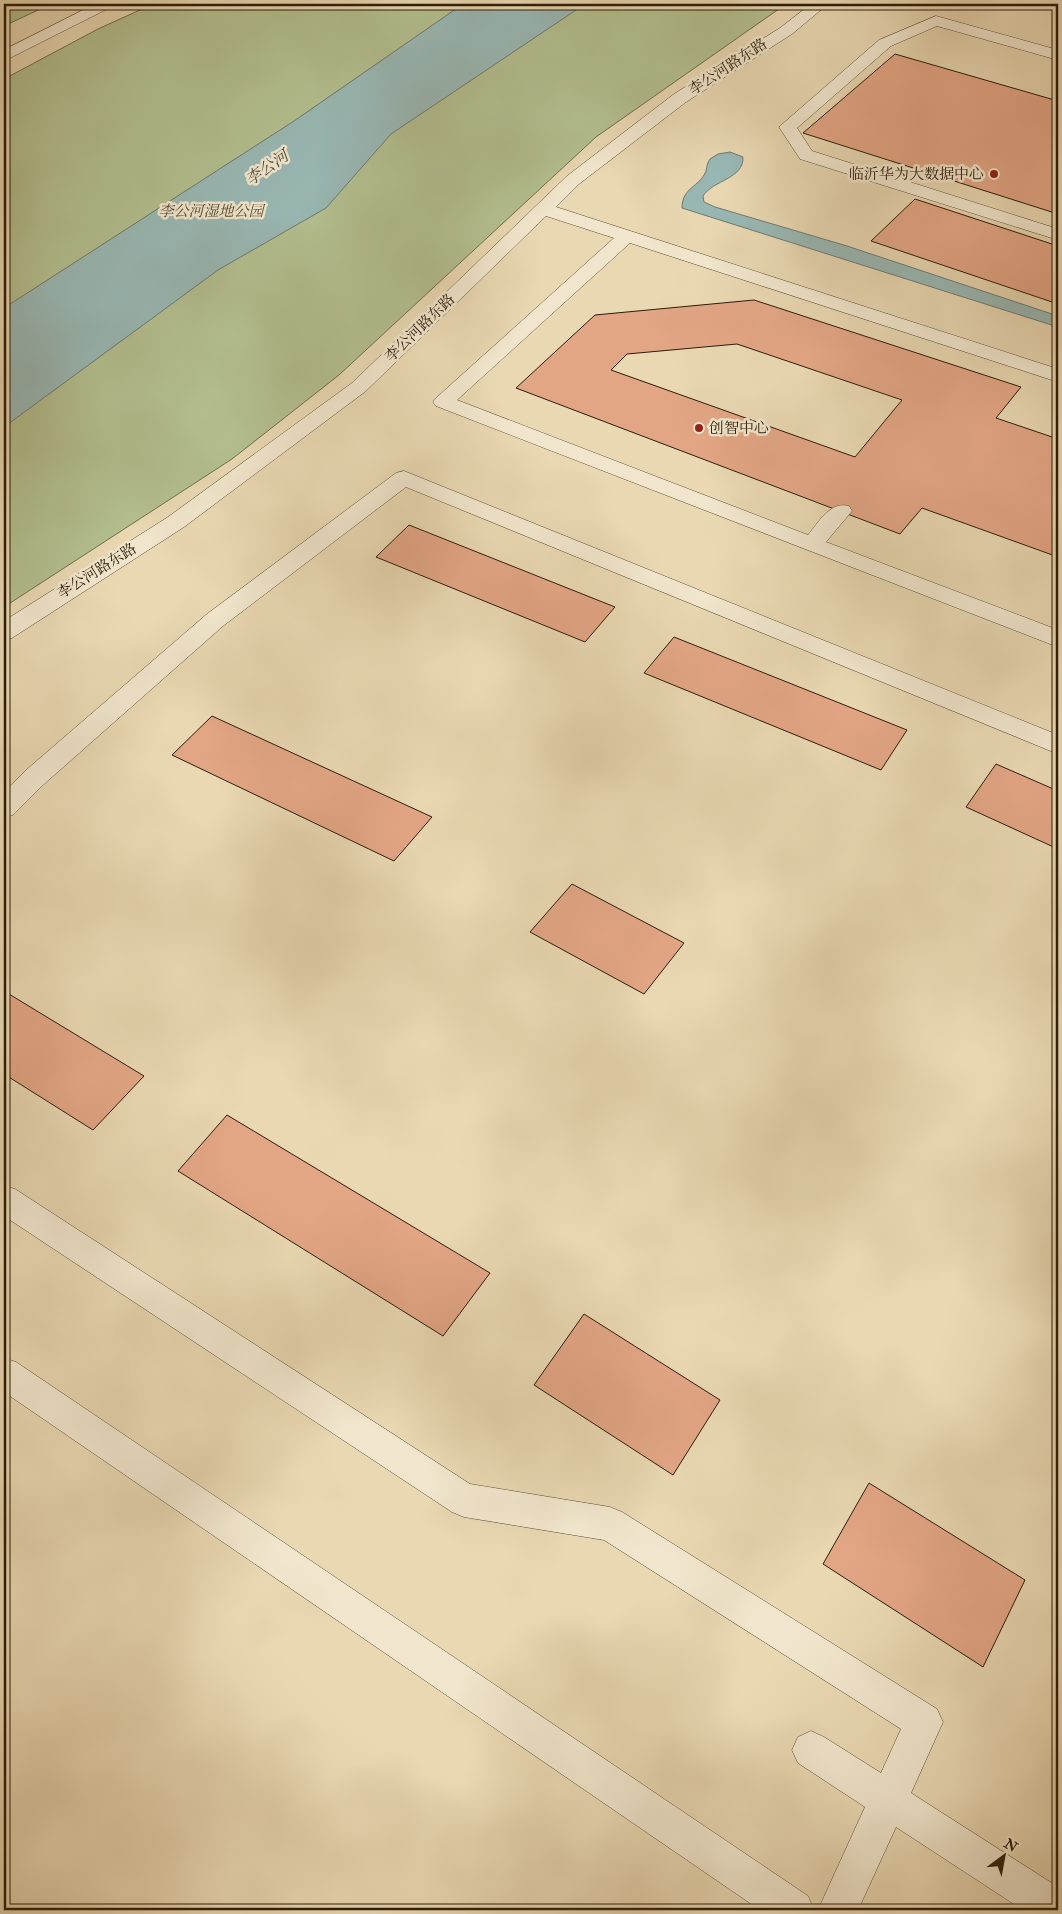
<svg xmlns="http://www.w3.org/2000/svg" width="1062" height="1914" font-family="'IM FELL Double Pica','Noto Serif SC',serif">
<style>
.green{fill:#b3bf8f;stroke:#706e4b}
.water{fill:#99b8b4;stroke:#6d7a6f}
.building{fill:#e3a685;stroke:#2c1c07;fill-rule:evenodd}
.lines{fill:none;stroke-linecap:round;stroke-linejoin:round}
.minor-casing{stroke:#5b4b32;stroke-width:1}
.minor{fill:#f1e6cd;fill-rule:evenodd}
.poi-dot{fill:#8f2418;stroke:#f1e6cd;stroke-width:2}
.labels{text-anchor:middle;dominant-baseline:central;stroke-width:5;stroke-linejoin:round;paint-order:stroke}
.far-street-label{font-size:15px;fill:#2c1c07;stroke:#f1e6cd}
.far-poi-label{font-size:15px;fill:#2c1c07;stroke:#f1e6cd;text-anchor:end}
.far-park-label{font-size:15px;font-style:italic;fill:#544d30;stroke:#f1e6cd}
.far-water-label{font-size:16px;font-style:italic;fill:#4d4b3b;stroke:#f1e6cd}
</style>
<rect width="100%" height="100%" fill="#e9d8b2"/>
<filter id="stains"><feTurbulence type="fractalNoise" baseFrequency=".004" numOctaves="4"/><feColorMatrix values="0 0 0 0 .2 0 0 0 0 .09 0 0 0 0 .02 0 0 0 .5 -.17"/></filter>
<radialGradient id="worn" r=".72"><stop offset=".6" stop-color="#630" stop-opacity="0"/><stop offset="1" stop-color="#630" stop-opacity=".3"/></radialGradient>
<g class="green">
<polygon points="4,4 51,4 4,26"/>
<polygon points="153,4 786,4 596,137 339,375 232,459 4,607 4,79 98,29"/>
</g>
<g class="water">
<polygon points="463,4 585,4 391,134 326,208 218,270 4,427 4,308 294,121"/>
<path d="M730 152 743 157C744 179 713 180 703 196L704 202 715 207 847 246 1058 316V327L682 208C682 187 700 187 706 171 707 167 707 163 710 159L718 154Z"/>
</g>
<g class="building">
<polygon points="895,54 1058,101 1058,214 803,133"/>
<polygon points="915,199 1058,246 1058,304 871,241"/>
<path d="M754 300 1021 387 996 418 1058 439V557L922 508 900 534 516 388 595 315ZM737 344 902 400 855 457 611 370 627 354Z"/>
<polygon points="409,525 615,607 585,642 376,557"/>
<polygon points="674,637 907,730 881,770 644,673"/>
<polygon points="212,716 432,817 394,861 172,755"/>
<polygon points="996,764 1058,791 1058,849 966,807"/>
<polygon points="572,884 684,943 644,994 530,932"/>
<polygon points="4,991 144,1076 93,1130 4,1074"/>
<polygon points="227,1115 490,1273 443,1336 178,1171"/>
<polygon points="584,1314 720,1400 673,1475 534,1385"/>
<polygon points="869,1483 1025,1580 983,1667 823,1564"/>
</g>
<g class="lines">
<defs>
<g id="minor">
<polygon points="95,4 114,4 111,7 4,61 4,50"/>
<path d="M811 4H828L792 34 686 102 579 184 556 207 1058 369V382L630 243 457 400 808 535C819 522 830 501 849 506L852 511 826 542 1058 630V647L436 406 433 402 436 398 614 238 546 216 366 391 184 527 12 638 4 640V621L168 517 352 383 567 176 674 94 780 28Z"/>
<polygon points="936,16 1058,50 1058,60 937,26 891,46 797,128 812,151 1058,229 1058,240 800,159 779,127 879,40"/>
<polygon points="404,471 1058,735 1058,754 406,487 223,626 43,785 13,815 4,817 4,793 25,771 207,614 396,473"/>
<polygon points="4,1186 15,1189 470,1484 610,1507 622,1512 937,1709 943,1722 911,1793 1058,1887 1058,1910 1023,1910 896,1827 858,1910 818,1910 865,1807 798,1763 792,1750 798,1737 811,1731 824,1737 881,1773 901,1729 604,1540 464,1517 452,1512 4,1216"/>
<polygon points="4,1358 16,1362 808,1896 814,1910 760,1910 4,1392"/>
</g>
</defs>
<use href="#minor" class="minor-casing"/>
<use href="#minor" class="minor"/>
</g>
<g class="poi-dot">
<circle cx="994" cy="174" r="5"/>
<circle cx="699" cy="428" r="5"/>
</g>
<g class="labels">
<g class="far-street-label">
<text transform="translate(728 67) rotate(-33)">李公河路东路</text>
<text transform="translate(420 328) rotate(-44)">李公河路东路</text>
<text transform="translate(97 571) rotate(-32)">李公河路东路</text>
</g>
<g class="far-poi-label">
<text x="984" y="174">临沂华为大数据中心</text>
<text x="709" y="428" text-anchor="start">创智中心</text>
</g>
<g class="far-park-label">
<text x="211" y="211">李公河湿地公园</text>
</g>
<g class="far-water-label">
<text transform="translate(267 168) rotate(-35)">李公河</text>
</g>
</g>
<rect width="1062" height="1914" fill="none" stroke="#e9d8b2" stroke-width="20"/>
<rect x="5" y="5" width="1052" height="1904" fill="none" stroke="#2c1c07" stroke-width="2.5"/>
<rect x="10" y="10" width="1042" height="1894" fill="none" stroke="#2c1c07"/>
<g transform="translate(1004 1856) rotate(32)" stroke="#f1e6cd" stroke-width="4" paint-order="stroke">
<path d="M0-4L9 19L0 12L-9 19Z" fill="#2c1c07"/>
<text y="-8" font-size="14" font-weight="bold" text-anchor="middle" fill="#2c1c07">N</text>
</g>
<rect width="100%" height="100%" filter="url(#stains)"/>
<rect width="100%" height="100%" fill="url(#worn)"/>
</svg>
